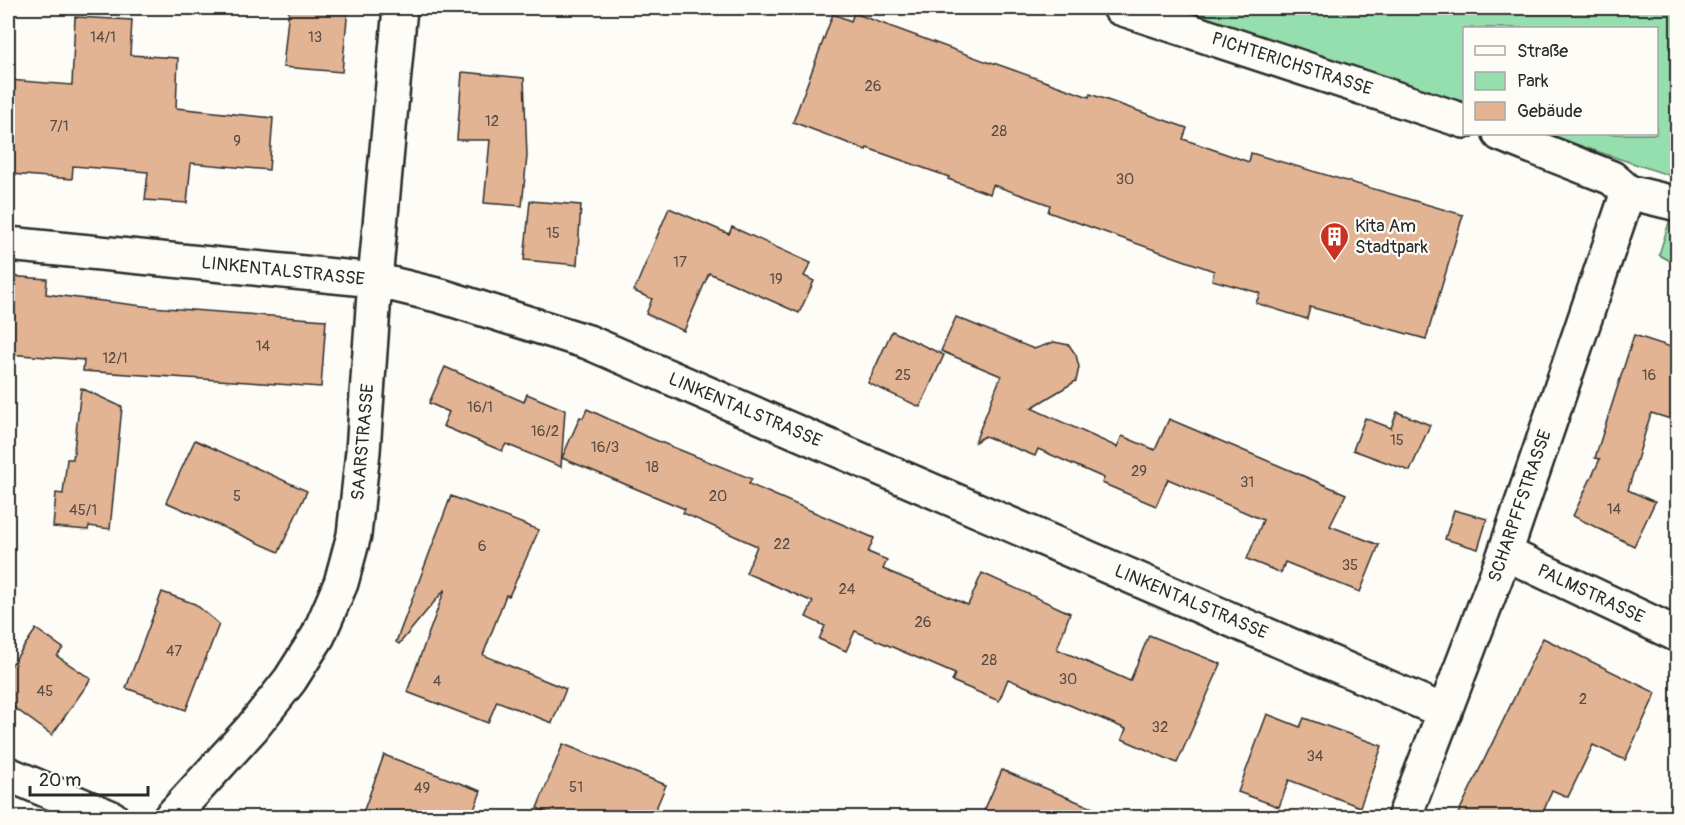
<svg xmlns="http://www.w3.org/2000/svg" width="1685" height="825" font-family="Pangolin,sans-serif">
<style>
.green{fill:#95dead;stroke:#60846c;stroke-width:1.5}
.building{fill:#e2b493;stroke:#2b2b2b;stroke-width:1.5}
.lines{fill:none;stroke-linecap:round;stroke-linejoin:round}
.street-casing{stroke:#2b2b2b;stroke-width:38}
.secondary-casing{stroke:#2b2b2b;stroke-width:38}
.street{stroke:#fdfcf7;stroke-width:33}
.secondary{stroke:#fdfcf7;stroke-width:33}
.labels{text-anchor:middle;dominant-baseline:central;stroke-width:4.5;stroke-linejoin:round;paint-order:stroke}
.number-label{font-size:15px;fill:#594d45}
.street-label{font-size:18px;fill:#2b2b2b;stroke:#fdfcf7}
.poi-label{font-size:18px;fill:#2b2b2b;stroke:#fdfcf7;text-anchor:start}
</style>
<rect width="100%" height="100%" fill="#fdfcf7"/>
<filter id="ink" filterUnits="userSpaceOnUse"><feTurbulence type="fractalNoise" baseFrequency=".0167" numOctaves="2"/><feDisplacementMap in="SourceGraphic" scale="12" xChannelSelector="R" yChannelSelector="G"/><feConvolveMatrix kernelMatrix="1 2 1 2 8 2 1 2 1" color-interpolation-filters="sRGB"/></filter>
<g filter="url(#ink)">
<g class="green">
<polygon points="1166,8 1677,8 1677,178 1545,134 1656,134 1656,28 1464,28 1464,107"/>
<polygon points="1677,196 1677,265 1659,255"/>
</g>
<g class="building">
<polygon points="289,8 348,8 342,72 283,67"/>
<polygon points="854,13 990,63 991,62 1089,97 1090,94 1187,128 1183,139 1249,162 1251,153 1463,215 1426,339 1310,307 1307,319 1256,303 1260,293 1212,280 1214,271 1048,212 1050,205 993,185 990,194 948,179 949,177 867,148 866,150 793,122 833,14 851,21"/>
<polygon points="75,17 132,20 130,55 178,58 176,108 273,118 269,170 191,163 187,203 145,200 148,172 73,166 72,179 12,174 14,159 8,159 9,80 72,85"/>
<polygon points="462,72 524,78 527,156 522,206 484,203 490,140 457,140"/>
<polygon points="530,201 581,205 577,265 524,260"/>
<polygon points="669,208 729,234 732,227 811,263 804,276 814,281 799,313 709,273 684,331 646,314 652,299 634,291"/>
<polygon points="8,276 47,279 46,294 151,307 326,320 321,387 83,371 84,360 8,354"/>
<polygon points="956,317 1034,349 1054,342 1069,345 1076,355 1079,367 1076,381 1031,408 1117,447 1122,436 1155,450 1169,419 1346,494 1330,526 1379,545 1360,592 1285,562 1281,573 1247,559 1263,520 1168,479 1156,506 1102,483 1104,478 1038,449 1035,456 985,436 975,442 1001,376 941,351"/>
<polygon points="892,331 944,355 920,407 868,383"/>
<polygon points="1634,335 1677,349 1677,421 1651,413 1628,490 1655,502 1634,546 1573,516 1600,459 1595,458"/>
<polygon points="445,367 524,402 527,394 565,410 561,467 506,444 502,451 443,426 449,412 429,403"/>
<polygon points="81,388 122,407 110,529 89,526 88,530 53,527 56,493 63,494 67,459 73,459"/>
<polygon points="587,409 643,435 752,479 749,484 874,538 868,552 887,560 883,569 968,605 982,573 1070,613 1057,649 1130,681 1149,635 1221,664 1177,763 1122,739 1126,729 1008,679 999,701 952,681 955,674 855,631 846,651 819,639 825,626 806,617 813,602 746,573 757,546 683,513 685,509 562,458 580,417 583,418"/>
<polygon points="1397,412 1430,425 1410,471 1353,450 1365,418 1391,428"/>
<polygon points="195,440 307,491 279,552 166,502"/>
<polygon points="451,496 539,530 509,596 506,595 483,655 566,689 552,723 497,701 488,723 407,692 445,589 399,644 396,642"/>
<polygon points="1454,510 1487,519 1478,549 1445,539"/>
<polygon points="162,592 195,604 219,624 186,710 126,688"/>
<polygon points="36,629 63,648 57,656 91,679 52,735 8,703 8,670"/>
<polygon points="1543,638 1656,693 1625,760 1593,745 1568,797 1552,790 1541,818 1456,818"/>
<polygon points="1267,714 1300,727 1304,718 1382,746 1360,807 1289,780 1279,807 1238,792"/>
<polygon points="563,744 666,785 652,818 560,818 537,808"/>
<polygon points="384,755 481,791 471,818 361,818"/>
<polygon points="1002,770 1114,817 1114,818 981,818"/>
</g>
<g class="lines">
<defs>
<g id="street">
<polyline points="1120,8 1464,121"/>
<polyline points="1500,134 1612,178 1628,192 1678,204"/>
<polyline points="8,244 375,280 441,296 588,342 1445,712"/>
<polyline points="1505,553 1678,635"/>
<polyline points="1404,818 1505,553 1628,192"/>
</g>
<g id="secondary">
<polyline points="8,774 112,818"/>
<polyline points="170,818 252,728 290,680 318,636 341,583 354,535 363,451 375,280 400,8"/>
</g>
</defs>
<use href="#street" class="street-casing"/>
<use href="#secondary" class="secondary-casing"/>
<use href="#street" class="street"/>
<use href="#secondary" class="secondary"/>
</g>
</g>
<defs>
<symbol id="building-pin" viewBox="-11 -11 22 30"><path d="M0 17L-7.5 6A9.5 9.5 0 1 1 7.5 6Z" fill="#c8321e" stroke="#fdfcf7"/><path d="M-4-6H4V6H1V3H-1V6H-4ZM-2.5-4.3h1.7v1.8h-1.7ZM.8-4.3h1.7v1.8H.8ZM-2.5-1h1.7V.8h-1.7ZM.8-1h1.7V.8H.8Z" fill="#fff"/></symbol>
</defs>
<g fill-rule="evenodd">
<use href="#building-pin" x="1318" y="220" width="33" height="45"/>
</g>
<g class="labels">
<g class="number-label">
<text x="103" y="37">14/1</text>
<text x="315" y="37">13</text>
<text x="873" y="86">26</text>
<text x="492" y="121">12</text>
<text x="59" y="126">7/1</text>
<text x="999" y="131">28</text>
<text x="237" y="141">9</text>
<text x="1125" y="179">30</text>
<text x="553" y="233">15</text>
<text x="680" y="262">17</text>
<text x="776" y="279">19</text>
<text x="263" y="346">14</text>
<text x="115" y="358">12/1</text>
<text x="903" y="375">25</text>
<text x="1649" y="375">16</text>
<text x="480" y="407">16/1</text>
<text x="545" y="431">16/2</text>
<text x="1397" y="440">15</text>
<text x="605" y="447">16/3</text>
<text x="652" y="467">18</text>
<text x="1139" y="471">29</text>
<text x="1247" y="482">31</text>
<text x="237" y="496">5</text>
<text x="718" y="496">20</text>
<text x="1614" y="509">14</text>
<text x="83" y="510">45/1</text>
<text x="782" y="544">22</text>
<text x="482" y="546">6</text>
<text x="1350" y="565">35</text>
<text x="847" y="589">24</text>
<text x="923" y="622">26</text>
<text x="174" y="651">47</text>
<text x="989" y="660">28</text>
<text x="1068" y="679">30</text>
<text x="437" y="681">4</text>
<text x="45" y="691">45</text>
<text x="1583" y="699">2</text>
<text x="1160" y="727">32</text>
<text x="1315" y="756">34</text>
<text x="576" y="787">51</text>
<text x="422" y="788">49</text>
</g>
<g class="street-label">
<text transform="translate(1292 64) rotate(18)">PICHTERICHSTRASSE</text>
<text transform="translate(283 271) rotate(6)">LINKENTALSTRASSE</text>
<text transform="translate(745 410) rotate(23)">LINKENTALSTRASSE</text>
<text transform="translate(363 442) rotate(-85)">SAARSTRASSE</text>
<text transform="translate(1520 506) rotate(-71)">SCHARPFFSTRASSE</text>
<text transform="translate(1591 594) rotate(25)">PALMSTRASSE</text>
<text transform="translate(1191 602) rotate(23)">LINKENTALSTRASSE</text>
</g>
<g class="poi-label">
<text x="1355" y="226">Kita Am<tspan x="1355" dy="21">Stadtpark</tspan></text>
</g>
</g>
<rect width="1685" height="825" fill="none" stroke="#fdfcf7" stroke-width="30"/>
<rect x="15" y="15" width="1655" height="795" fill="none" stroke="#2b2b2b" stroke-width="2" filter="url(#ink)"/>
<rect x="1463" y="27" width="195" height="108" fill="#fdfcf7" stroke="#a9a8a5" stroke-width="1.5"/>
<rect x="1475" y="46" width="30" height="9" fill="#fdfcf7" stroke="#a9a8a5" stroke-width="1.5"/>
<text x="1517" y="57" font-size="18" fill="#2b2b2b">Straße</text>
<rect x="1475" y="72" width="30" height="18" fill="#95dead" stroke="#a9a8a5" stroke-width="1.5"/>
<text x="1517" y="87" font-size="18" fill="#2b2b2b">Park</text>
<rect x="1475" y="102" width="30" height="18" fill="#e2b493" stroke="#a9a8a5" stroke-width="1.5"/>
<text x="1517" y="117" font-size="18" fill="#2b2b2b">Gebäude</text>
<path d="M30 786v9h118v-9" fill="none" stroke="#2b2b2b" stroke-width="3"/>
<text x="39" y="786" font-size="18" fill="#2b2b2b" stroke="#fdfcf7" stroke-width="4.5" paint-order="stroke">20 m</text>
</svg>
